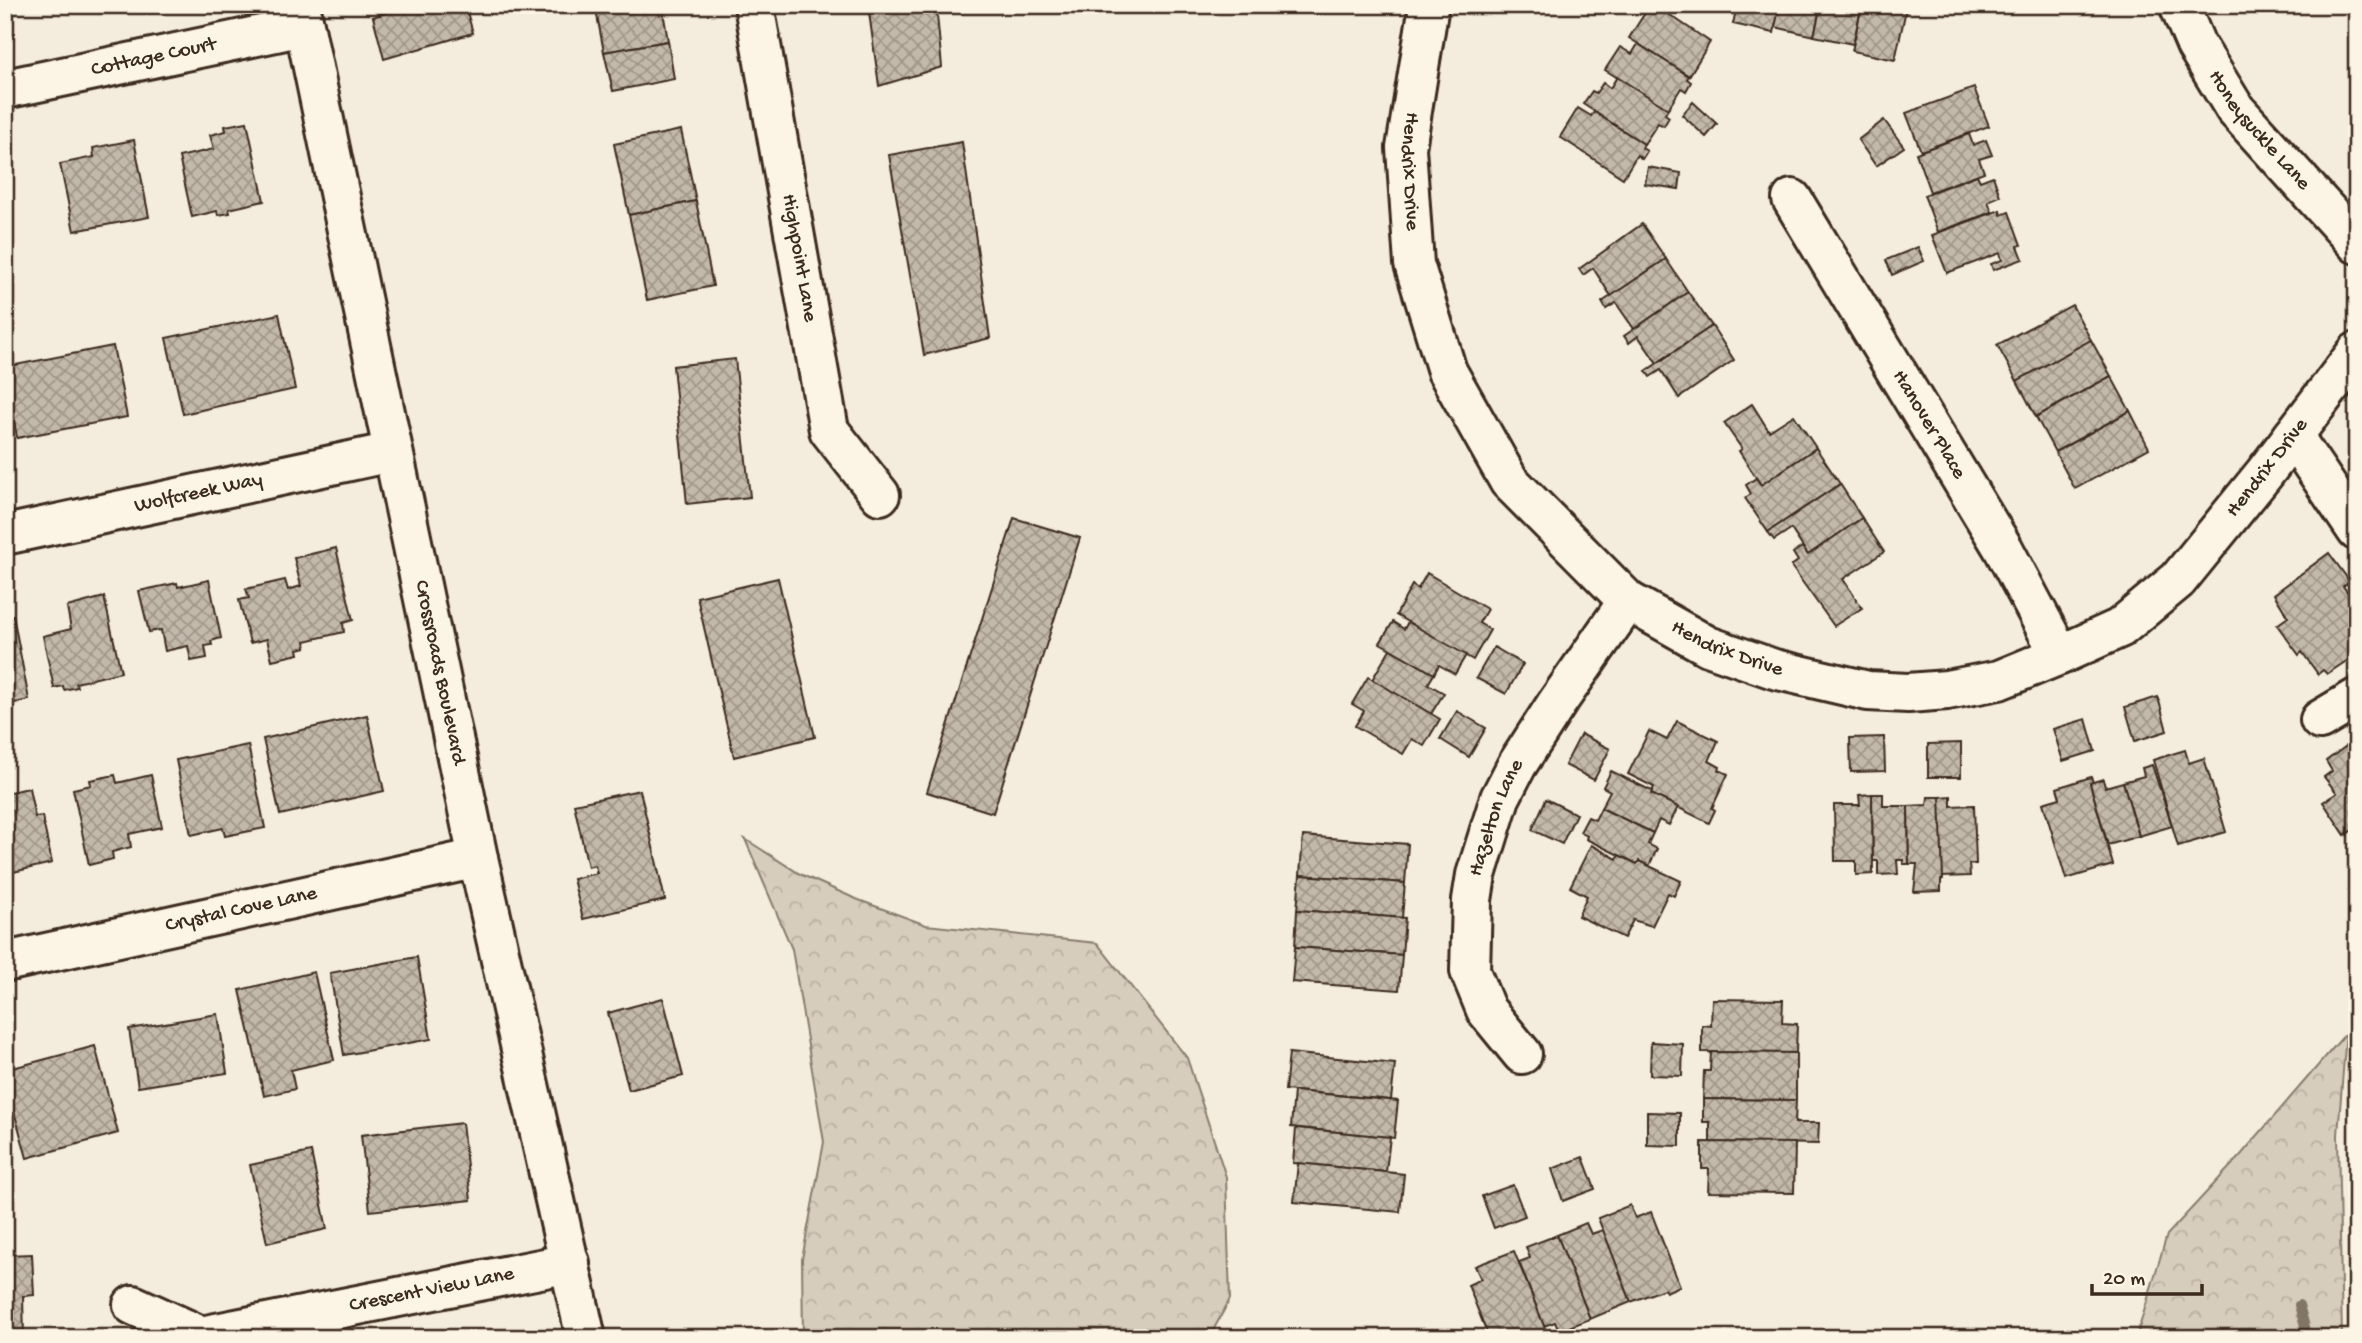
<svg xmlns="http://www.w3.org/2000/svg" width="2362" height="1343" font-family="'Gochi Hand',sans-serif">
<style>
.forest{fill:url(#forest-crowns);stroke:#887c6e;stroke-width:2}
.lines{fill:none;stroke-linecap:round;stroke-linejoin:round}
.stream{stroke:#817466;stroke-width:10}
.building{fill:url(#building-cross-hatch);stroke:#3b2a1e;stroke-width:2}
.minor-casing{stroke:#3b2a1e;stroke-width:44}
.minor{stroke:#fcf5e5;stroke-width:38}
.labels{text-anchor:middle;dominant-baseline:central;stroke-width:7;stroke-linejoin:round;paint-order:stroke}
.street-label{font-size:21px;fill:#3b2a1e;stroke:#fcf5e5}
</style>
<defs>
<pattern id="forest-crowns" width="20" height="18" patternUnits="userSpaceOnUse" patternTransform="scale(1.75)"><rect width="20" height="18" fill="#d6cdbd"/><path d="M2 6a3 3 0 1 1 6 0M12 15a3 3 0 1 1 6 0" fill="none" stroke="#b9b0a2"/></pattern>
<pattern id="building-cross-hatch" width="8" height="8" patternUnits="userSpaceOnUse" patternTransform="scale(1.75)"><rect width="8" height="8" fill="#c3b9aa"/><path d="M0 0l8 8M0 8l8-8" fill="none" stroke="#a0978a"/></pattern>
</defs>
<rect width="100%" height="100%" fill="#f4eddd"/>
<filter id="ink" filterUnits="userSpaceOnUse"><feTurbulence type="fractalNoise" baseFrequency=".0143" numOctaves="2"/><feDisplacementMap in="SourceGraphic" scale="14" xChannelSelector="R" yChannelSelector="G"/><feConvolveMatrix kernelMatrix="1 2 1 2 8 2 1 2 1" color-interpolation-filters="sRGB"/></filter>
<g filter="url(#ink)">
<g class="forest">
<polygon points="745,839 800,874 856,899 926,925 1097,943 1187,1058 1226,1177 1230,1299 1209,1338 803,1338 802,1259 824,1142 792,949"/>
<polygon points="2346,1033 2338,1135 2342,1338 2136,1338 2167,1235 2240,1156"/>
</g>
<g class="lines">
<polyline class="stream" points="2299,1305 2308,1338"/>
</g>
<g class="building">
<polygon points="392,5 465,5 473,33 384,59 373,17 394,10"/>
<polygon points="595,5 626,5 596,10"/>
<polygon points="626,5 662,5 668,41 604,52 596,10"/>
<polygon points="868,5 936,5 942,67 879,86"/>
<polygon points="1650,5 1655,5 1710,42 1689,76 1629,38"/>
<polygon points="1737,5 1780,5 1774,33 1733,24"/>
<polygon points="1780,5 1821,5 1814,36 1775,27"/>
<polygon points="1821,5 1862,5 1853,44 1814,36"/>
<polygon points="1862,5 1907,5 1895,60 1852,51"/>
<polygon points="668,41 674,79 613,91 604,52"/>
<polygon points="1638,44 1689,76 1687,79 1691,82 1686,91 1681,88 1668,109 1605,70 1620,47 1632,54"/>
<polygon points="1617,77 1668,109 1665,114 1669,117 1664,126 1658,123 1644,144 1583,104 1592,91 1596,93 1603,83 1610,88"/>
<polygon points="1974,88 1989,126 1921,151 1906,113"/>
<polygon points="1693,102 1717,124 1706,137 1682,115"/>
<polygon points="1578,108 1591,116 1594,112 1644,144 1642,148 1647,151 1642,159 1637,155 1623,178 1560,137"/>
<polygon points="1884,120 1904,147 1876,166 1858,140"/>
<polygon points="247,122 264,201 229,209 230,213 218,215 217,211 192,217 179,157 214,149 210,135 226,131 225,126"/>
<polygon points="681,130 696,201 629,215 614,144"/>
<polygon points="1969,134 1973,145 1986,140 1992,155 1979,159 1984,172 1930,192 1916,153"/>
<polygon points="134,140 149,217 74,231 60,164 94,157 93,148"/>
<polygon points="962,142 990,338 924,355 889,155"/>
<polygon points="1648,167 1681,173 1679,189 1645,184"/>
<polygon points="1977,175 1980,181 1993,176 2000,196 1988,201 1992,212 1938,232 1924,195"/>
<polygon points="696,201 713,286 647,300 629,215"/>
<polygon points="2000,210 2001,215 2009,212 2021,245 2018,246 2023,259 1993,270 1991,264 2002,260 2000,253 1947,273 1932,235"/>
<polygon points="1642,224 1666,259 1611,296 1593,268 1583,275 1579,269"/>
<polygon points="1918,247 1924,261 1892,275 1886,260"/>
<polygon points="1666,259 1688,292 1634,329 1616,303 1606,309 1602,302"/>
<polygon points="1688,292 1712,326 1657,363 1638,336 1629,343 1624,336"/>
<polygon points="2072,305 2091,340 2017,381 1997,345"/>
<polygon points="279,314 295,389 183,414 166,338"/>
<polygon points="1712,326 1734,360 1679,398 1661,370 1650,377 1646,371"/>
<polygon points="2091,340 2111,376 2036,417 2017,381"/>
<polygon points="113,346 127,417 17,438 5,367"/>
<polygon points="735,359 750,497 687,504 673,366"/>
<polygon points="2111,376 2130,411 2055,452 2036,417"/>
<polygon points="1752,404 1769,431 1794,415 1816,448 1761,485 1739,451 1742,449 1724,423"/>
<polygon points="2130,411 2149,448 2075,489 2055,452"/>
<polygon points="1816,448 1840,484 1768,532 1745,498 1751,494 1746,485 1756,478 1761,485"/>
<polygon points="1840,484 1862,518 1808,555 1791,529 1774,540 1768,532"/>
<polygon points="1014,518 1080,538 993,813 927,792"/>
<polygon points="1862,518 1884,552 1843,579 1862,608 1834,626 1791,566 1798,561 1793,553 1802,547 1808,555"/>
<polygon points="336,548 353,620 343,623 344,632 305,641 306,647 298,649 299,654 272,660 267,639 250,643 239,600 249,598 246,589 285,580 288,590 301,586 294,558"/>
<polygon points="2329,553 2350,582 2343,586 2357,605 2357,654 2327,674 2323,670 2318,674 2302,652 2299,655 2277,625 2288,617 2274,594"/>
<polygon points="1427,573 1487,609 1479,623 1490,630 1473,660 1396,615 1412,585 1418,589"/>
<polygon points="778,578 815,737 734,757 697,597"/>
<polygon points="209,580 221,638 211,641 212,645 205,646 207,658 191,661 188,646 165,651 161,630 149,632 139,591 177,583 178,587"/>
<polygon points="104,597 121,672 76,683 77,687 64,690 63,686 54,688 43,636 71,629 67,607"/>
<polygon points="13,615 29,700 5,705 5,617"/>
<polygon points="1393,622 1404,629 1408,622 1466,655 1455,674 1439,665 1434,674 1380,643"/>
<polygon points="1494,647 1523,664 1506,694 1476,678"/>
<polygon points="1390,649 1434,674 1428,684 1444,693 1431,714 1372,680"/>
<polygon points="1368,677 1440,719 1424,746 1412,739 1403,754 1355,726 1364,711 1352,704"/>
<polygon points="2158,697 2167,731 2135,741 2125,707"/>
<polygon points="1457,711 1486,728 1469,757 1440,739"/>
<polygon points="367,715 384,791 280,815 263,739"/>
<polygon points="2086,719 2095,751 2063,761 2053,729"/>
<polygon points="1677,721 1718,741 1709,761 1720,767 1719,770 1728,774 1712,808 1715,810 1709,823 1651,794 1654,787 1628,774 1649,731 1667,740"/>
<polygon points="1581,734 1610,749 1594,780 1565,765"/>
<polygon points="1884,737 1885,771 1851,772 1850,738"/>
<polygon points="2357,738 2357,827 2345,835 2323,802 2337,793 2324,777 2332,771 2326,761"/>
<polygon points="1961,743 1961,777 1928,777 1928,744"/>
<polygon points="248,745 265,828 225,836 223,828 191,835 176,760"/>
<polygon points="2185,750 2189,763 2204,758 2226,832 2178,846 2153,760"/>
<polygon points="2152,765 2172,826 2139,836 2123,782 2144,776 2142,768"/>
<polygon points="1611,771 1652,791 1651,794 1678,807 1669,825 1659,820 1653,833 1601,808 1610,791 1603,787"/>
<polygon points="115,775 117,783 151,775 162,827 129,834 131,847 112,852 113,859 89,865 73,789 91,785 90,780"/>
<polygon points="2091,777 2093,782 2090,783 2113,865 2066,879 2043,803 2060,798 2057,788"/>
<polygon points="2103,779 2105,787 2123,782 2139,836 2108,845 2090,783"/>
<polygon points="29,788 35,817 42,816 52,863 9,873 5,858 5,793"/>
<polygon points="640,790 665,900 583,919 573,879 597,873 595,865 588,867 574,804"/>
<polygon points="1872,794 1873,874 1856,875 1856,861 1835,861 1834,805 1860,805 1859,795"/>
<polygon points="1872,794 1883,794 1883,806 1908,806 1909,864 1903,864 1903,860 1897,860 1898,874 1878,875 1878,861 1873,861"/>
<polygon points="1951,796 1951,806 1974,805 1976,864 1969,864 1970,876 1941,877 1940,797"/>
<polygon points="1928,797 1940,797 1943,879 1941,880 1941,891 1914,892 1917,864 1909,864 1908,806 1927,805"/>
<polygon points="1546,799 1576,814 1562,844 1532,830"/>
<polygon points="1601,808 1653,833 1648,844 1657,849 1649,866 1639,861 1637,864 1586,839 1587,836 1580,832 1588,817 1595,820"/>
<polygon points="1303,836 1408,844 1405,883 1300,875"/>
<polygon points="1591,845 1617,859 1619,855 1637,864 1639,861 1681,881 1674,896 1668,893 1652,926 1633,920 1624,938 1578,916 1587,896 1570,887"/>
<polygon points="1300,875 1405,883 1402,918 1297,910"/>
<polygon points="1297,910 1405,918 1402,955 1295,947"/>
<polygon points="1295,947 1402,955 1399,990 1292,982"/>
<polygon points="417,957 431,1039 344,1055 330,973"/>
<polygon points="314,972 334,1060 291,1070 295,1089 264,1096 240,990"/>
<polygon points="663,998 683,1076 629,1090 608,1013"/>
<polygon points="1712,999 1783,1000 1782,1023 1797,1024 1796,1053 1702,1052 1702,1025 1711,1026"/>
<polygon points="218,1014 227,1073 138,1087 129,1029"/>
<polygon points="1651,1042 1683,1044 1682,1076 1650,1075"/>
<polygon points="95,1046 118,1133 27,1158 5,1079 5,1070"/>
<polygon points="1711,1052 1796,1053 1796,1100 1703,1099 1704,1071 1710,1071"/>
<polygon points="1289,1053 1395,1064 1391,1100 1285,1090"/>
<polygon points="1294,1091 1398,1101 1394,1138 1291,1127"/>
<polygon points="1703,1099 1796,1100 1795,1123 1819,1123 1818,1144 1710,1142 1710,1122 1703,1122"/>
<polygon points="1647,1112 1680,1113 1680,1146 1647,1145"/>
<polygon points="462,1123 471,1200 370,1211 361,1135"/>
<polygon points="1296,1128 1390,1137 1386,1172 1293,1163"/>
<polygon points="1702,1142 1795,1143 1794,1193 1708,1192 1709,1169 1702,1169"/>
<polygon points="311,1152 327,1229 267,1243 250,1165"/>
<polygon points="1583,1157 1595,1189 1563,1201 1552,1169"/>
<polygon points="1298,1163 1404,1174 1400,1212 1294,1202"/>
<polygon points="1513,1185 1525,1216 1494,1228 1482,1196"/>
<polygon points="1630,1205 1635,1218 1651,1212 1680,1286 1666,1292 1664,1289 1631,1302 1598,1218"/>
<polygon points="1586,1223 1591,1234 1603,1230 1631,1302 1590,1319 1557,1235"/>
<polygon points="1557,1235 1590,1319 1559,1331 1555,1322 1544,1326 1519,1262 1530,1258 1526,1247"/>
<polygon points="1514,1251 1548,1336 1543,1338 1489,1338 1468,1285 1481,1279 1475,1266"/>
<polygon points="32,1254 34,1295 23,1296 24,1338 5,1338 5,1255"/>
</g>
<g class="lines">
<defs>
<g id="minor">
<path id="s1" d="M300 5 478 858 586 1338"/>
<path id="s2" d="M754 5 829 430 880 495"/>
<path id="s3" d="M1429 5 1406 148 1414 264 1447 371 1509 481 1628 601 1708 646 1774 669 1868 691 1908 693 1947 690 1999 680 2060 655 2120 628 2178 580 2264 474 2357 352"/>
<path id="s4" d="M2179 5 2196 45 2235 109 2357 244"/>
<path id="s5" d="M5 89 304 26"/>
<path id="s6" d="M1792 199 2003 548 2060 655"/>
<polyline points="2293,436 2357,531"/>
<path id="s7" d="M5 535 392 452"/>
<polyline points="2320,720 2357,698"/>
<path id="s8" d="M5 962 478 858"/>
<path id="s9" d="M1522 1054 1486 1010 1470 971 1472 900 1476 875 1500 798 1517 765 1557 703 1628 601"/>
<path id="s10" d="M133 1305 201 1336 570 1263"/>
</g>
</defs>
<use href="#minor" class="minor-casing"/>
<use href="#minor" class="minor"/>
</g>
</g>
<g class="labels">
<g class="street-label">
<text stroke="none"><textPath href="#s5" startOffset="152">Cottage Court</textPath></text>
<text stroke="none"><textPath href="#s4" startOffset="150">Honeysuckle Lane</textPath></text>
<text stroke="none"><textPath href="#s3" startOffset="168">Hendrix Drive</textPath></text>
<text stroke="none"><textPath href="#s2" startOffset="257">Highpoint Lane</textPath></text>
<text stroke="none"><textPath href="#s6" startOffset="264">Hanover Place</textPath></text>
<text stroke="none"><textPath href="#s3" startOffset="1409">Hendrix Drive</textPath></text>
<text stroke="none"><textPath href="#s7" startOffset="198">Wolfcreek Way</textPath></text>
<text stroke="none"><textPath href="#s3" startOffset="779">Hendrix Drive</textPath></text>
<text stroke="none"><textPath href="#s1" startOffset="682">Crossroads Boulevard</textPath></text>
<text stroke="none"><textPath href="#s9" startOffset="256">Hazelton Lane</textPath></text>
<text stroke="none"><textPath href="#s8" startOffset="242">Crystal Cove Lane</textPath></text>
<text stroke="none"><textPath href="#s10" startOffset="310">Crescent View Lane</textPath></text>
</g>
</g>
<rect width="2362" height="1343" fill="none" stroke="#fcf5e5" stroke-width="28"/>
<rect x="14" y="14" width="2334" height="1315" fill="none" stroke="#3b2a1e" stroke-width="2.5" filter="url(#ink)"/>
<path d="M2092 1284v10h110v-10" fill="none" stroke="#3b2a1e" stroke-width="3.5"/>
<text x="2103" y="1284" font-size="21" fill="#3b2a1e" stroke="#fcf5e5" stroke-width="5" paint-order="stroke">20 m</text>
</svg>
